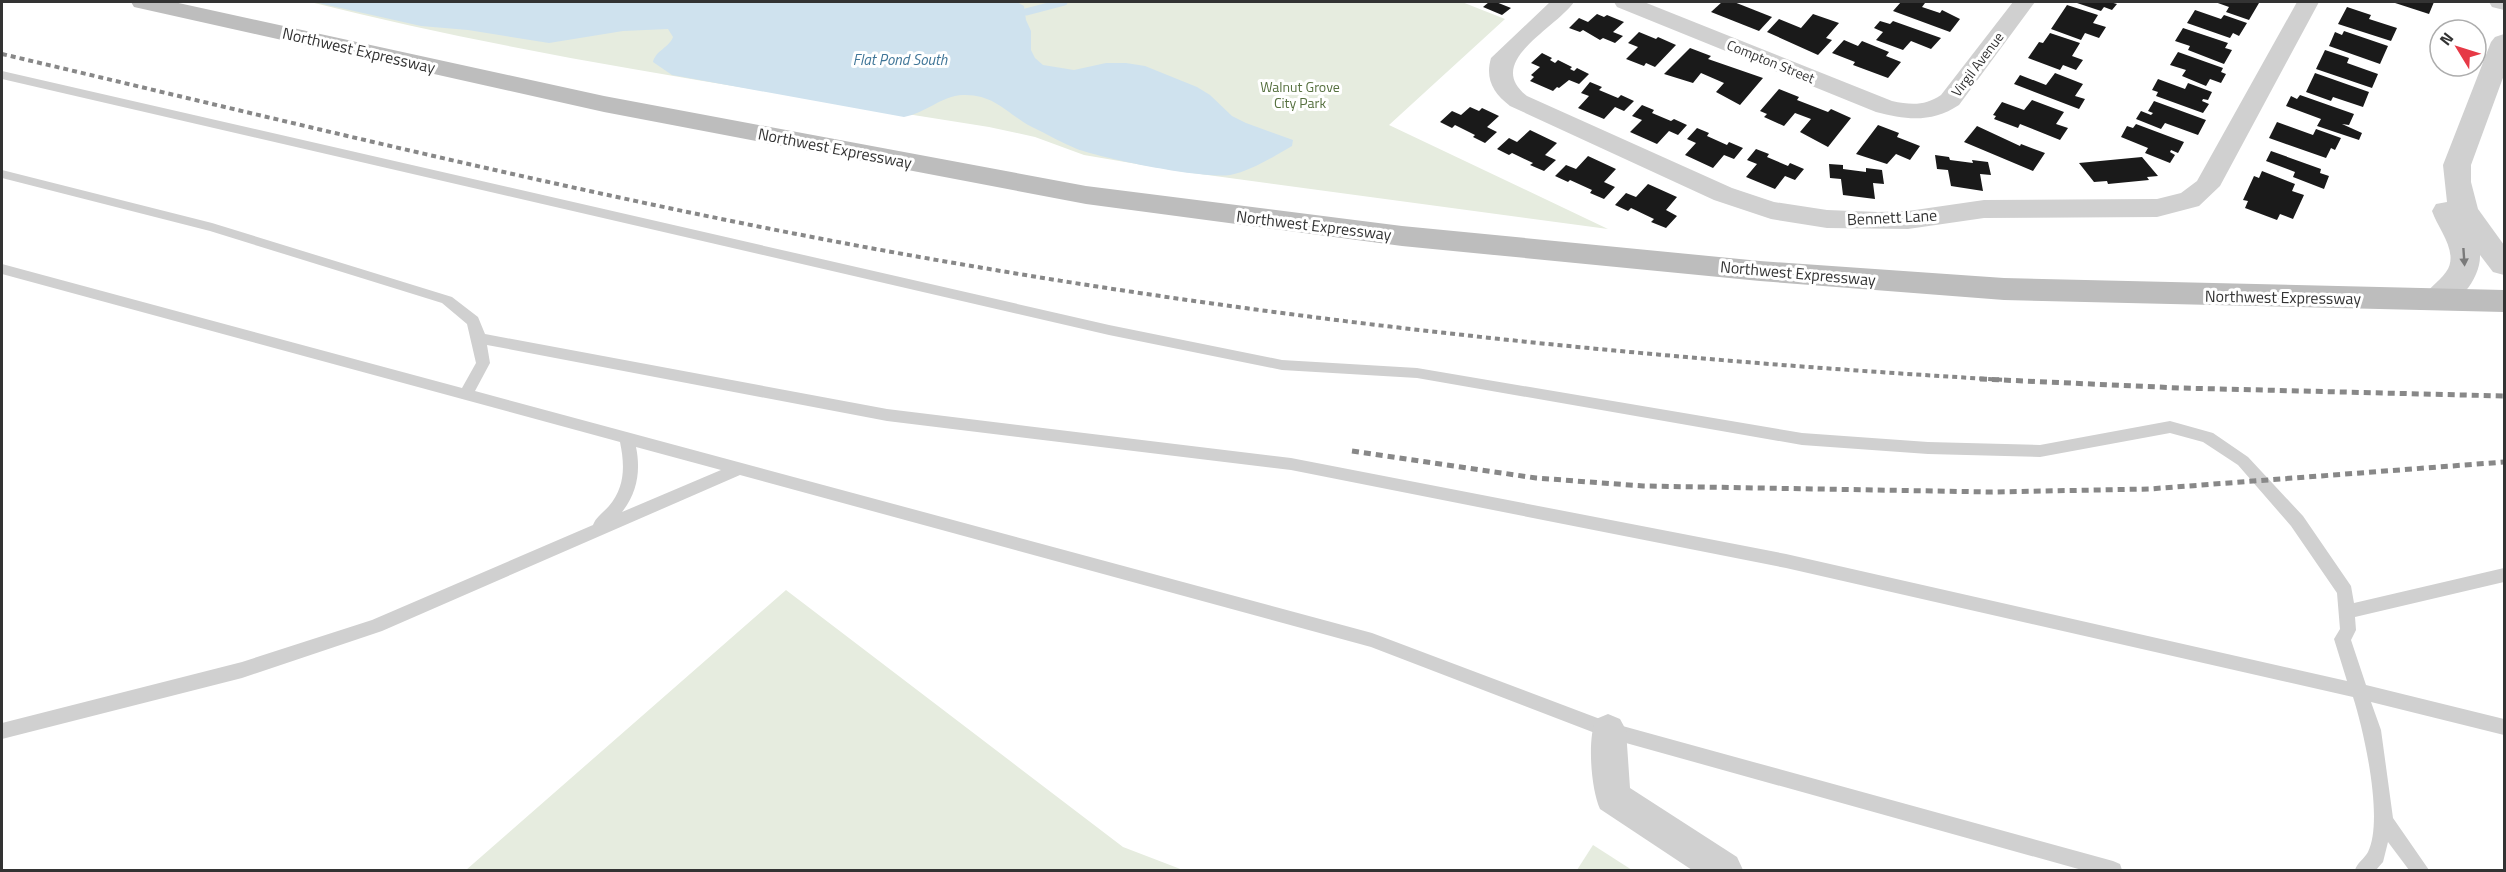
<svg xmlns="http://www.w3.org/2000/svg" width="2506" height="872" font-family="'Titillium Web',sans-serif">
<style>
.green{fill:#e6ecdf}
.water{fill:#cfe2ee}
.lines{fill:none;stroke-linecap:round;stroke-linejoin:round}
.stream{stroke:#cfe2ee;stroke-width:7}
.building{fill:#1a1a1a}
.service{fill:#d0d0d0;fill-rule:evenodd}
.minor{fill:#d0d0d0;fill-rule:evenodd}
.tertiary{fill:#d0d0d0;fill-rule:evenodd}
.secondary{fill:#bdbdbd;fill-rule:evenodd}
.rail-far1{stroke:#888;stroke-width:4;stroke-dasharray:5 4;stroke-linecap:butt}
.rail{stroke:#888;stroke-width:5;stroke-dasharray:7 5;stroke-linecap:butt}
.oneway{fill:#7a7a7a}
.labels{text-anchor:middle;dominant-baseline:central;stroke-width:6;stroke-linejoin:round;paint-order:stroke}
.far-street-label{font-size:14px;fill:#333;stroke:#fff}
.far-park-label{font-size:14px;fill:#56703f;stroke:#fff}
.far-water-label{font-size:15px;font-style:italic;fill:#3f7597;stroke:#fff}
.street-label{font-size:16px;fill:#333;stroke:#fff}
</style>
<rect width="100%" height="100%" fill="#fff"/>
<g class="green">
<path d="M310 2H1462L1505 19 1389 125 1608 229 1178 171 1084 155 1035 137 989 127C762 90 533 58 310 2Z"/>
<polygon points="786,590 1123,847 1183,870 466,870"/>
<polygon points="1593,845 1632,870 1577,870"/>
</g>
<path class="water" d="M314 2H1017L1024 6 1026 20 1031 31V50L1035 58 1043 65 1074 70 1106 63H1126L1145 66 1197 87 1210 95 1232 116 1246 123 1293 140 1292 146C1273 157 1251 171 1230 175 1202 179 1105 159 1077 149 1062 143 1047 134 1032 127 1007 114 995 94 963 95 941 96 926 113 904 117L672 75 653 62C656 50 669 48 673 37L668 29 623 31 549 43 468 30 421 26Z"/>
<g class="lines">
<polyline class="stream" points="1026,12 1064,2"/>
</g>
<g class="building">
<polygon points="1489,2 1496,2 1511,8 1502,15 1483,7"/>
<polygon points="1722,2 1734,2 1772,17 1759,31 1711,12"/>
<polygon points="1901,2 1920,2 1925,3 1922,7 1940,13 1942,10 1960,19 1950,32 1893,11"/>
<polygon points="2074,2 2110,2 2117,4 2112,10 2104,7 2101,11"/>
<polygon points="2215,2 2256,2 2259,3 2249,20 2226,12 2229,7"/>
<polygon points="2392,2 2434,2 2429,14"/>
<polygon points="2067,5 2098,15 2093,23 2106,27 2099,38 2085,33 2081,40 2051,29"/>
<polygon points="2347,7 2371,15 2369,19 2397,28 2391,41 2338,24"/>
<polygon points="2195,10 2221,19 2224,15 2247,23 2239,36 2233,33 2230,38 2187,23"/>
<polygon points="1597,14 1604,17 1607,15 1624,22 1613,32 1623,36 1615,43 1603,38 1600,40 1583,30 1580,32 1569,28 1579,18 1588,22"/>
<polygon points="1813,14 1839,23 1826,38 1832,40 1818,55 1767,32 1779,19 1801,28"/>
<polygon points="1880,21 1890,24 1893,21 1941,38 1931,49 1911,41 1903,50 1876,40 1883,32 1874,28"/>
<polygon points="2183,28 2228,43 2225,48 2232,50 2224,64 2188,50 2190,46 2175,41"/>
<polygon points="2344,31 2388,46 2380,64 2329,46 2335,32 2342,35"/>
<polygon points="1639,32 1656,39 1658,37 1676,45 1655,67 1646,63 1644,66 1626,59 1638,47 1628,43"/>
<polygon points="2050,33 2080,43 2072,56 2083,60 2076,70 2063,65 2060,70 2028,58 2039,42 2043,43"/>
<polygon points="1844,40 1858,46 1862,41 1889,52 1886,56 1901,62 1888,78 1853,65 1855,62 1832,53"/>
<polygon points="1690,48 1711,56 1708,59 1763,78 1740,105 1716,92 1724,83 1701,73 1693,83 1664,74"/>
<polygon points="2325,50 2349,58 2347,63 2378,74 2372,88 2316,69"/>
<polygon points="2178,52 2223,68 2221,72 2226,74 2221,83 2210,79 2206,86 2182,76 2186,70 2170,65"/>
<polygon points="1542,53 1552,58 1550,60 1555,63 1558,60 1572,67 1570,69 1574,71 1577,68 1589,74 1579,84 1569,80 1559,88 1557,87 1553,91 1530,81 1534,77 1531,75 1540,67 1531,63"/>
<polygon points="2055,73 2083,84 2075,96 2085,99 2079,109 2014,84 2020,75 2046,85"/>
<polygon points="2315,73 2369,92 2363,107 2333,97 2331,101 2306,92"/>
<polygon points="2158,79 2185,89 2188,83 2212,92 2208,100 2203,99 2202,101 2209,104 2203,113 2156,96 2158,92 2152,90"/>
<polygon points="1590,82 1602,87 1599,90 1618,98 1621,95 1634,101 1624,111 1615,107 1604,119 1578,108 1589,96 1581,93"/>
<polygon points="1779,89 1799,97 1797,100 1828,112 1831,109 1851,118 1828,147 1800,132 1811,119 1795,113 1784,126 1764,117 1767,114 1760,111"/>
<polygon points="2300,95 2354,114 2349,125 2342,124 2362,133 2359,140 2317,126 2321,119 2286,106 2291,96 2297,99"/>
<polygon points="2032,100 2064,112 2056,124 2068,128 2060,140 2020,124 2018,128 1994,119 1996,116 1993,115 2002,102 2024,110"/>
<polygon points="2154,101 2206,120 2198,135 2165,123 2161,129 2136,119 2141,111 2151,115 2153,113 2148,111"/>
<polygon points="1642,105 1654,110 1652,113 1671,121 1674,119 1687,125 1678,135 1669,131 1657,144 1630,132 1642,120 1632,116"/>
<polygon points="1470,107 1479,111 1482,108 1499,116 1487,127 1497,132 1485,143 1473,137 1475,135 1455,125 1452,128 1440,122 1452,111 1461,115"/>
<polygon points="2277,122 2313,135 2316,129 2341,138 2335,150 2331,148 2326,158 2269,138"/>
<polygon points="2136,124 2184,142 2178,153 2171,150 2170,152 2175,155 2170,163 2145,153 2148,148 2121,137 2127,126 2133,128"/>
<polygon points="1878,125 1899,133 1897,137 1920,146 1910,160 1896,154 1887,164 1856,154"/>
<polygon points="1977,126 2020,146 2021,144 2045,153 2033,171 1964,142"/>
<polygon points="1697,128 1709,133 1707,136 1727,145 1729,142 1743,148 1734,159 1724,155 1713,168 1685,155 1696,143 1687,139"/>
<polygon points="1530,130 1557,143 1545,155 1556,160 1544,171 1530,165 1533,163 1512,153 1509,155 1497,149 1509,138 1517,142"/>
<polygon points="1756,149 1769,154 1767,157 1788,166 1790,163 1804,169 1795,180 1785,176 1775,189 1746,177 1757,164 1747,160"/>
<polygon points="2271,151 2321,169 2320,173 2329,176 2324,189 2293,177 2295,172 2266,161"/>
<polygon points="1935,155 1949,157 1950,160 1973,163 1972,160 1988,162 1991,175 1980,174 1983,191 1951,186 1948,170 1937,169"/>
<polygon points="1588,156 1616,169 1604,182 1615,187 1604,199 1590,193 1592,190 1570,180 1568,182 1555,176 1566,165 1576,169"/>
<polygon points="2142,157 2158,176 2147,177 2149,180 2108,184 2107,181 2094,182 2079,163"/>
<polygon points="1829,164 1843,165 1843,169 1866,172 1866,168 1882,170 1884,184 1873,183 1875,199 1843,195 1841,179 1830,178"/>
<polygon points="2262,171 2295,184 2292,191 2304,195 2293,219 2280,214 2277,220 2245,208 2248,201 2243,200 2254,176 2259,178"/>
<polygon points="1648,184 1677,197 1666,210 1677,216 1666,228 1651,222 1654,219 1631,208 1628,211 1615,205 1626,193 1636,197"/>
</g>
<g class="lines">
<path class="service" d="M2 71 1109 325 1282 360 1417 368 1802 433 1928 442 2040 445 2170 421 2213 433 2248 457 2303 516 2351 586 2354 603 2504 568V582L2355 617 2356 630 2351 640 2366 685 2504 719V735L2371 702 2381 730 2393 818 2429 870H2409L2388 842 2383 862 2376 870H2355C2357 863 2364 859 2368 852 2384 820 2364 731 2353 697L1786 568 1291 470 887 421 487 345 490 363 475 391 1372 633 1608 722 2113 861 2120 864 2122 870H2082L1608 738 1371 647 740 475 382 631 242 678 2 739V723L242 662 372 620 593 525C596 517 603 513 609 506 625 487 625 466 620 442L2 274V264L462 388 476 363 467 324 442 303 210 231 2 178V170L212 223 452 297 478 317 485 334 887 409 1291 458 1786 554 2347 681 2334 639 2340 629 2337 593 2291 526 2238 465 2203 442 2170 433 2040 457 1928 454 1802 445 1417 378 1282 370 1109 335 2 79ZM636 447 721 470 622 512C637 493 641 471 636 447Z"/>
<g class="minor">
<path d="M1550 2H1574C1555 29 1483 62 1527 96L1732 188 1774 202 1827 210 1878 212 1908 211 1984 200 2157 199 2181 193 2197 181 2297 2H2319L2220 186 2199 206 2157 217 1984 218 1908 229 1827 228 1771 219 1714 200 1510 106C1493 93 1485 79 1491 58Z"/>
<path d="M1614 2H1644L1892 101C1911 105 1925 106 1941 95L2013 2H2035L1959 105C1932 123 1906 120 1876 112L1617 7Z"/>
<path d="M1608 714 1620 719 1626 730 1630 788 1737 857 1743 870H1692L1600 809C1591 789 1587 739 1596 719Z"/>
</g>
<g class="tertiary">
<polygon points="2489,2 2504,2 2504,10 2492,7"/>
<path d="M2504 34V75L2471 165V182L2478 209 2504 245V275L2493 272 2480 255C2481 281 2452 315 2425 308L2421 300C2427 289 2438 283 2446 272 2460 253 2438 229 2432 211L2436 204 2447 202 2443 165 2491 42 2495 37Z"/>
</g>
<polygon class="secondary" points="131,2 174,2 604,96 1086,186 1402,226 1760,261 2004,278 2504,290 2504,312 2004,300 1760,281 1402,246 1086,204 604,112 143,9 134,7"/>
<path class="rail-far1" d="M2 54C320 129 638 209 960 264 1306 324 1656 360 2006 380"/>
<g class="rail">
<polyline points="1980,379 2180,388 2504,396"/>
<polyline points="1352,451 1536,478 1643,486 1992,492 2149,489 2504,462"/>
</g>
</g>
<defs><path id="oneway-solid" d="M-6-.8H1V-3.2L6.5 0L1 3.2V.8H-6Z" transform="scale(1.5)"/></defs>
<use class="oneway" href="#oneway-solid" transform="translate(2464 257) rotate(86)"/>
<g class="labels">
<g class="far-street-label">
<text transform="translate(1771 61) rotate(22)">Compton Street</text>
<text transform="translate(1977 64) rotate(-53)">Virgil Avenue</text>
</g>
<g class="far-park-label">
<text x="1300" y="86">Walnut Grove<tspan x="1300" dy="16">City Park</tspan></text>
</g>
<g class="far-water-label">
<text x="900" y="59">Flat Pond South</text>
</g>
<g class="street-label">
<text transform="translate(359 50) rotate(13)">Northwest Expressway</text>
<text transform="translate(835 148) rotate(11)">Northwest Expressway</text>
<text transform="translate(1892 217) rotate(-3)">Bennett Lane</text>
<text transform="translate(1314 225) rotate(7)">Northwest Expressway</text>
<text transform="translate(1798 273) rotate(5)">Northwest Expressway</text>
<text transform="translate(2283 297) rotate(1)">Northwest Expressway</text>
</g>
</g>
<rect width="2506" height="872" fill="none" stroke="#333333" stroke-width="6"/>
<g transform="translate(2458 48) rotate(308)"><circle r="28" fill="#ffffff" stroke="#adadad" stroke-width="1.5"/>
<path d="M0-4.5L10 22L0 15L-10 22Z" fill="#e63946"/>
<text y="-9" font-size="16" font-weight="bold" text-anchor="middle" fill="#333333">N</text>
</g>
</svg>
